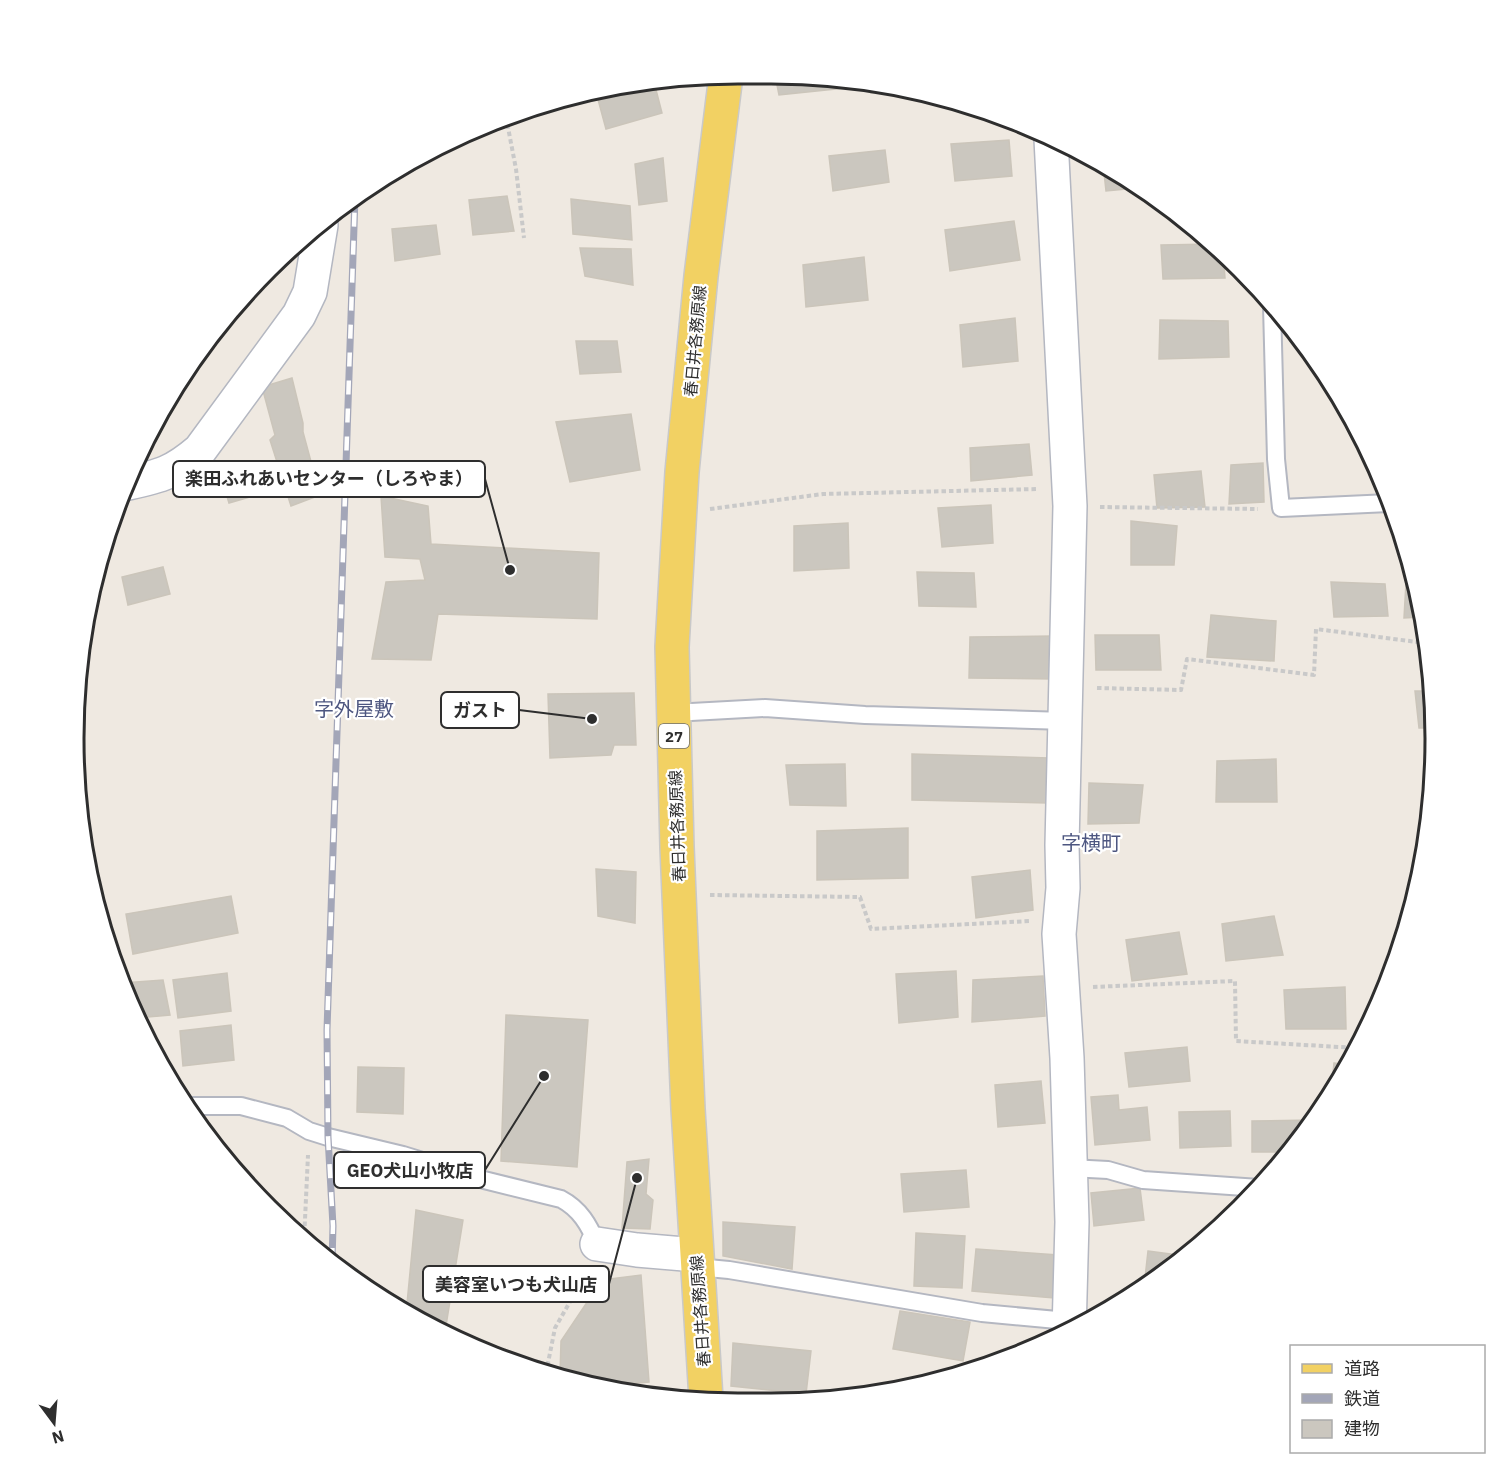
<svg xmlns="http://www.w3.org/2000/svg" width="1509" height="1477" font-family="'IBM Plex Sans','Noto Sans JP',sans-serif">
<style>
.building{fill:#cbc7bf;stroke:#cbc5ba;stroke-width:1.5}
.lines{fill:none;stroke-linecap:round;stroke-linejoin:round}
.service-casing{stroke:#b4b7c1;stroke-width:20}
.minor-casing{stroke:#b4b7c1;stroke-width:36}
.primary-casing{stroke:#c9c9c9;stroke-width:36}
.path{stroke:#c9c9c9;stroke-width:4;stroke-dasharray:4.5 3;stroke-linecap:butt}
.service{stroke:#fff;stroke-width:16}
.minor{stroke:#fff;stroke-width:33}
.primary{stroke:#f2d163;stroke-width:33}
.rail-casing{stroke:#a3a6b8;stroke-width:7}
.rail{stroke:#fff;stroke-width:4.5;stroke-dasharray:14;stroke-linecap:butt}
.labels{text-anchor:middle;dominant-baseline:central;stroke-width:4.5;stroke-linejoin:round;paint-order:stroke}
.shield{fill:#fff;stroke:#6d6d6d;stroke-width:1.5}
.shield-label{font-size:15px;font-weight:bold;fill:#2e2e2e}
.street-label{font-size:16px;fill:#2e2e2e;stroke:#fff}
.quarter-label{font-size:20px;fill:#4d5680;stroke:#fff}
.rim{fill:none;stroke:#2e2e2e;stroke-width:3}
.leader{fill:none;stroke:#2e2e2e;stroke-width:2}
.callout-dot{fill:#2e2e2e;stroke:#fff;stroke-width:2}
.callout{fill:#fff;stroke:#2e2e2e;stroke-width:2}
.callout-label{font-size:18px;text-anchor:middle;font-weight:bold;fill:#2e2e2e}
</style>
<rect width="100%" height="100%" fill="#efe9e1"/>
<g class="building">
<polygon points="775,75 843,79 845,88 779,95"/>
<polygon points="654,82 662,113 606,129 596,92 618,85"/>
<polygon points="869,82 898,89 871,93"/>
<polygon points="1009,140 1012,176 955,181 951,144"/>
<polygon points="885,150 889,182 833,191 829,156"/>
<polygon points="663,158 667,201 639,205 635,164"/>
<polygon points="1103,163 1138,188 1106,191"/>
<polygon points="507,196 514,231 473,235 469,200"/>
<polygon points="571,199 630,206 632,240 573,234"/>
<polygon points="1014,221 1020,260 950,271 945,230"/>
<polygon points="436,225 440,254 395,261 392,229"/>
<polygon points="1214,244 1223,254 1225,278 1163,279 1161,245"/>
<polygon points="580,248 631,249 633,285 585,276"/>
<polygon points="864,257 868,300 806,307 803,265"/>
<polygon points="1015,318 1018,361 963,367 960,325"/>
<polygon points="1160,320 1228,321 1229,357 1159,359"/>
<polygon points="576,341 617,341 621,372 580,374"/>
<polygon points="292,378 303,423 303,432 320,495 291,506 270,440 275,435 262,387"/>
<polygon points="631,414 640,470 570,482 556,422"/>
<polygon points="1029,444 1032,475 971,481 970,448"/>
<polygon points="1263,463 1264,502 1229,504 1231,465"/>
<polygon points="258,469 264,493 229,503 222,480"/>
<polygon points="1201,471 1205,507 1157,508 1154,475"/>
<polygon points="381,496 428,506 431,544 599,553 597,619 438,614 431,660 372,659 386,582 425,580 420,559 385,557"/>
<polygon points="991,505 993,543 942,547 938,508"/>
<polygon points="1131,521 1177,526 1174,565 1131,565"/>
<polygon points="848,523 849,568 794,571 794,526"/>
<polygon points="163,567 170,594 128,605 122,577"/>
<polygon points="917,572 974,573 976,607 919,606"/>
<polygon points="1331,582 1385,584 1388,616 1334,617"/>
<polygon points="1406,583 1416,583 1421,617 1404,618"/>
<polygon points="1211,615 1276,621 1274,661 1207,657"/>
<polygon points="1095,635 1159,635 1161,670 1096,670"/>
<polygon points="1053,636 1054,679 969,678 970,637"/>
<polygon points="1415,691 1433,691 1433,728 1419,728"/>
<polygon points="634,693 636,745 614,745 611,755 550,758 548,694"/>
<polygon points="912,754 1049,758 1047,803 912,800"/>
<polygon points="1276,759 1277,802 1216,802 1217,761"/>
<polygon points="845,764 846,806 790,805 786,765"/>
<polygon points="1089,783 1143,785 1139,823 1088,824"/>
<polygon points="1424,816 1430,816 1430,826 1424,851 1419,851"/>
<polygon points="908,828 908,878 817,880 817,831"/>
<polygon points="596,869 636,872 635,923 598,916"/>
<polygon points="1030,870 1033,910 976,918 972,877"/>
<polygon points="231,896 238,933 133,954 126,914"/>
<polygon points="1274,916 1283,955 1226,961 1222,924"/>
<polygon points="1179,932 1187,974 1132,981 1126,940"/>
<polygon points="956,971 958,1017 899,1023 896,974"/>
<polygon points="227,973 231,1011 178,1018 173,980"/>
<polygon points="1043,976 1045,1016 972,1022 973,980"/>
<polygon points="163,980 170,1015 137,1018 123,983"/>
<polygon points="1345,987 1346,1029 1286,1029 1284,990"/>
<polygon points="506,1015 588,1020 577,1167 501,1161"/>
<polygon points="231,1025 234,1060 183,1066 180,1031"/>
<polygon points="1187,1047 1190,1081 1129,1087 1125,1053"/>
<polygon points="1334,1063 1349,1065 1331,1093"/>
<polygon points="358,1067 404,1068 403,1114 357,1112"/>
<polygon points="1041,1081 1045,1123 998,1127 995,1085"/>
<polygon points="1118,1095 1119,1110 1147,1107 1150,1140 1095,1145 1091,1097"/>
<polygon points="1230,1111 1231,1146 1180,1148 1179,1112"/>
<polygon points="1311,1120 1288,1152 1252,1152 1252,1121"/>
<polygon points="649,1159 646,1194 653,1200 650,1229 622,1228 627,1162"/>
<polygon points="966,1170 969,1207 904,1212 901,1174"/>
<polygon points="1140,1188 1144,1220 1094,1226 1091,1193"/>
<polygon points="416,1210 463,1220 445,1332 406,1314"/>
<polygon points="723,1222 795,1227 792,1269 723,1256"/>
<polygon points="916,1233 965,1236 962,1288 914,1286"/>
<polygon points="976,1249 1058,1255 1054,1298 972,1291"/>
<polygon points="1148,1251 1186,1256 1175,1266 1154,1279 1145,1278"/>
<polygon points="641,1275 649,1382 601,1386 560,1376 561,1341 602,1280"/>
<polygon points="900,1311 970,1322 963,1361 893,1349"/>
<polygon points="733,1343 811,1351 806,1394 731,1386"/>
</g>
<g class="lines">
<defs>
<g id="service">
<polyline points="1272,306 1276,459 1281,508 1389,503"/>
<polyline points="673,713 765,708 865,715 1066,721"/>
<path d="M188 1106H241L287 1118 309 1131 328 1137 403 1155 484 1180 561 1199C580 1209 589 1225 597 1244"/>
<polyline points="1070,1168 1108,1170 1143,1180 1259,1188"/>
<polyline points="697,1267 729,1270 982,1313 1068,1321"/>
</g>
<g id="minor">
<polyline points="1051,139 1070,506 1062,845 1063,888 1059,934 1067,1058 1072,1222 1069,1332"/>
<path d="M124 484C160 476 172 474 200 450L299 315 310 292 321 225"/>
<polyline points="597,1244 637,1250 696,1255"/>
</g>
<polyline id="primary" points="706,1399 688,1109 677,847 672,647 682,472 701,276 726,75"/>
</defs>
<use href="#service" class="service-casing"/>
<use href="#minor" class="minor-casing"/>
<use href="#primary" class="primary-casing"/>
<g class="path">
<polyline points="506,117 516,169 524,238"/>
<polyline points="1100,507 1258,509"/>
<polyline points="710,509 823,494 1038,489"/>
<polyline points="1097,688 1181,690 1187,659 1314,675 1316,629 1425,643"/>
<polyline points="710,895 860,897 871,929 1030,921"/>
<polyline points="1093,987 1235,981 1236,1041 1357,1048"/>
<polyline points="304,1241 308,1155"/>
<polyline points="546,1373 555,1328 587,1272"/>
</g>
<use href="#service" class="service"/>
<use href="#minor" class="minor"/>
<use href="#primary" class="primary"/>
<defs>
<polyline id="rail" points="332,1262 333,1226 328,1137 327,1030 355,197"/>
</defs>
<use href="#rail" class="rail-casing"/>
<use href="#rail" class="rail"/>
</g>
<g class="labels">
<rect class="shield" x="659" y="724" width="30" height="24" rx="4.5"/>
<g class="shield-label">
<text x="674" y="736">27</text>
</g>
<g class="street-label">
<text transform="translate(695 341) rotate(-85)">春日井各務原線</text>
<text transform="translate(677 826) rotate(-92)">春日井各務原線</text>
<text transform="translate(700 1311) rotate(-94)">春日井各務原線</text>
</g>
<g class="quarter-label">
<text x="354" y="708">字外屋敷</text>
<text x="1091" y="842">字横町</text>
</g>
</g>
<path d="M0 0H1509V1477H0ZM738 84H771A654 654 0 0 1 1425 738V739A654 654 0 0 1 771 1393H738A654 654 0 0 1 84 739V738A654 654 0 0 1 738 84Z" fill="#fff" fill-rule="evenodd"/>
<path class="rim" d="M738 84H771A654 654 0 0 1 1425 738V739A654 654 0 0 1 771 1393H738A654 654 0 0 1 84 739V738A654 654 0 0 1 738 84Z"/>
<path class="leader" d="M510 570L485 479M592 719L519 710M544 1076L485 1170M637 1178L609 1284"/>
<g class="callout-dot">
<circle cx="510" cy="570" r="6"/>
<circle cx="592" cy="719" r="6"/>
<circle cx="544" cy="1076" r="6"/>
<circle cx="637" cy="1178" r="6"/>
</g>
<g class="callout">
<rect x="173" y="461" width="312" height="36" rx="6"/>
<rect x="441" y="692" width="78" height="36" rx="6"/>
<rect x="334" y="1152" width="151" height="36" rx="6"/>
<rect x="423" y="1266" width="186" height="36" rx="6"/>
</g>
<g class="callout-label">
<text x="329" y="485">楽田ふれあいセンター（しろやま）</text>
<text x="480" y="717">ガスト</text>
<text x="410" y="1177">GEO犬山小牧店</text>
<text x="516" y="1291">美容室いつも犬山店</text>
</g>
<rect x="1290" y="1345" width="195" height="108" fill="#ffffff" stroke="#ababab" stroke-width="1.5"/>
<rect x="1302" y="1364" width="30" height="9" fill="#f2d163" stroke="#ababab" stroke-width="1.5"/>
<text x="1344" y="1375" font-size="18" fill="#2e2e2e">道路</text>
<rect x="1302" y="1394" width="30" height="9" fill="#a3a6b8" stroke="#ababab" stroke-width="1.5"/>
<text x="1344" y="1405" font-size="18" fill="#2e2e2e">鉄道</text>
<rect x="1302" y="1420" width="30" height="18" fill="#cbc7bf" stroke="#ababab" stroke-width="1.5"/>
<text x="1344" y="1435" font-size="18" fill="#2e2e2e">建物</text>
<g transform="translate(54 1423) rotate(164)" stroke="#ffffff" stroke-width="4.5" paint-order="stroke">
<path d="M0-4.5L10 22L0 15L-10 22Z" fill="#2e2e2e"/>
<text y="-9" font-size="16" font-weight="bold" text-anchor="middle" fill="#2e2e2e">N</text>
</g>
</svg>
